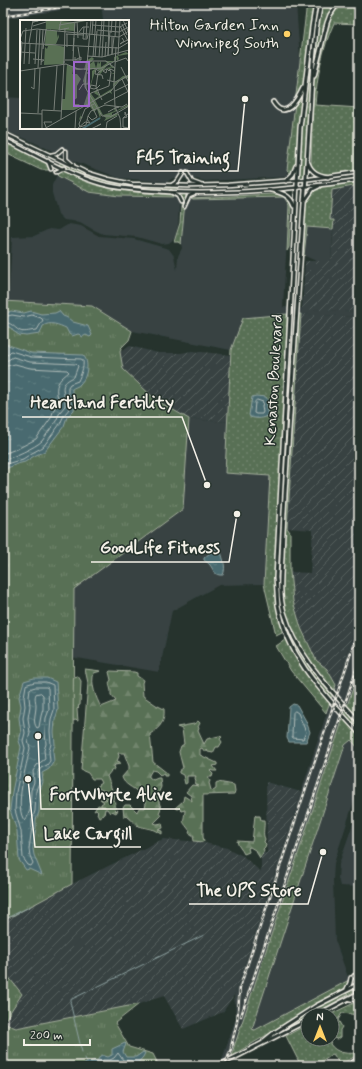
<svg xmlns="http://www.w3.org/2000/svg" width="362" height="1069" font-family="Mynerve,sans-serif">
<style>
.built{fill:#374242}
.industrial{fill:url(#industrial-furrows)}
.grass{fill:url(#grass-dots);stroke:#a6b09e}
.forest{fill:url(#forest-firs);stroke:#a6b09e}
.park{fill:url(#park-tufts);stroke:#a6b09e}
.water{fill:url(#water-ripples);stroke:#8da1a0}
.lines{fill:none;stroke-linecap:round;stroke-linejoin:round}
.shore{stroke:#b0bbb8;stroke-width:1}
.stream{stroke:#8da1a0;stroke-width:1}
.secondary-casing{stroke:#f4f1e8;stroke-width:5.5}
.primary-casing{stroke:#f4f1e8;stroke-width:6}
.secondary{stroke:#26332d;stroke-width:2.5}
.primary{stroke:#26332d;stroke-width:3}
.rail-casing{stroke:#f4f1e8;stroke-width:2.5}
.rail{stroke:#26332d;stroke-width:1;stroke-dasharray:3;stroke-linecap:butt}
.poi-dot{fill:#ffd166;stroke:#26332d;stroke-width:1.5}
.labels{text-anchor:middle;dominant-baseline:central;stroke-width:3;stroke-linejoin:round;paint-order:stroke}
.poi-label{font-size:16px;fill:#f4f1e8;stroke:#26332d;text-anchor:end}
.street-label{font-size:16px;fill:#f4f1e8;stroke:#26332d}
.inset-river{fill:none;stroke:#496b70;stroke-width:2}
.inset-road{fill:none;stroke:#787f78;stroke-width:1}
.view{fill:#9f67cb;fill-opacity:0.15;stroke:#9f67cb;stroke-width:2}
.inset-edge{fill:none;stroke:#f4f1e8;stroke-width:2}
.leader{fill:none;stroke:#f4f1e8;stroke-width:1.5}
.callout-dot{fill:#f4f1e8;stroke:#26332d;stroke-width:1.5}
.callout-label{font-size:17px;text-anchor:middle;font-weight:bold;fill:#f4f1e8;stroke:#26332d;stroke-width:3;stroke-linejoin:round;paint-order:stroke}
</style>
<defs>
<pattern id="industrial-furrows" width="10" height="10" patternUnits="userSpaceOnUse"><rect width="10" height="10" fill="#374242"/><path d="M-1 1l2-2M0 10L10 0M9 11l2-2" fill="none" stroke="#555e5d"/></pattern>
<pattern id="grass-dots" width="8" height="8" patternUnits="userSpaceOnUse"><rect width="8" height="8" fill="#597054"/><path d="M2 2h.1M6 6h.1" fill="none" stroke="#71856d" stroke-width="1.8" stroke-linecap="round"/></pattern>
<pattern id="forest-firs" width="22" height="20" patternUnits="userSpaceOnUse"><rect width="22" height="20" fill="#597054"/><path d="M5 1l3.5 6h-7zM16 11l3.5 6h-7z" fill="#71856d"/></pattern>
<pattern id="park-tufts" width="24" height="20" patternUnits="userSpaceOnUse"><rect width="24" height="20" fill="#597054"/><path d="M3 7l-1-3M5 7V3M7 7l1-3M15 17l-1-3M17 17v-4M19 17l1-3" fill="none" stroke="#71856d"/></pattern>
<pattern id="water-ripples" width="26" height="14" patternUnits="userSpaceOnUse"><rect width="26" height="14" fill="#496b70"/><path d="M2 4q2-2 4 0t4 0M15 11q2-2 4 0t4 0" fill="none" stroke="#648184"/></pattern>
</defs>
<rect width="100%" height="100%" fill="#26332d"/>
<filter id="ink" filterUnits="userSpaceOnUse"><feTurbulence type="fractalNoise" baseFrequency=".025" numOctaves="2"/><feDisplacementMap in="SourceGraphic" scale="8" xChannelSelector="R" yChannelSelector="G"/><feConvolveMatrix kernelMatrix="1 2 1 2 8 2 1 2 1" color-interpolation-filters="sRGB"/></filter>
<g filter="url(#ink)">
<g class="built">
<polygon points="46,3 296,3 300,59 299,76 292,123 287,177 205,181 196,179 173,178 167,182 119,178 69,159 31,141 3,130 3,97 21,98 21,128 128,128 128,21 105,21 103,19 101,4 3,19 3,9"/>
<polygon points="57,175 58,176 89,192 119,196 177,198 179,200 179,208 178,225 175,238 169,243 162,244 137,237 103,234 92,229 80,222 64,220 58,214 52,193 52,185"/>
<polygon points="189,196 193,199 284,197 289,205 283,307 359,312 359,317 290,314 290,311 287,314 243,318 231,350 132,331 92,306 3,301 3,294 9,294 12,237 34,236 49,229 59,230 69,224 81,226 99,236 134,239 169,249 174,256 177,270 178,256 182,248 180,239 184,207"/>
<polygon points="306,227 333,229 331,262 316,261 305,256"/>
<polygon points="189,419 228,422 225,473 270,476 264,584 219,585 172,611 159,672 71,657 74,589 183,509"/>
<polygon points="359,614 359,670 228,1066 220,1066 236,1018 234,995 241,976"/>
<polygon points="351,740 359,749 359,795 353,804 334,863 333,880 335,940 349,980 255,1030 252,1029 255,1018 345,745"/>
<polygon points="359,806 359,887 340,886 338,878 339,864"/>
</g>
<g class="industrial">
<polygon points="359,185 359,312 302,309 305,261 331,261 334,221 330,220 332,190"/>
<polygon points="301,314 359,317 359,614 336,685 327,669 316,660 301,628 293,601 290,572 310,573 313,530 287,528"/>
<polygon points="130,346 158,353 181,353 192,351 231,355 228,422 189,419 156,400 123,369 120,352"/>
<polygon points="266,782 301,792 241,976 234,995 223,1012 183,1029 164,996 139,1004 16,1028 3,1022 22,994 3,970 3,921 72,884 163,839 200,842 227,848 243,856 261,872 261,853 267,853"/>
<polygon points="356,894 359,894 359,940 353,940"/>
</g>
<g class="grass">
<path d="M307 3H359V24L334 23C322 49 317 77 315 105L359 108V172L328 177 316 174 311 166 313 98 308 139 306 180H296L297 163 293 176 287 170Z"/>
<polygon points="3,141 47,164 49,170 41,170 3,152"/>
<polygon points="61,161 78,169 84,175 114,183 179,188 178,189 136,188 119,186 104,183 64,168 59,166"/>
<path d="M65 171C97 192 135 192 172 195L176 197 119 196 89 192 58 176 57 175 60 172Z"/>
<polygon points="359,180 359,185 332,190 330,220 334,220 333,229 307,227 304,256 303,253 304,203 309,193 319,186"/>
<polygon points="182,192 186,192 181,244 178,242 174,242 180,223"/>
<path d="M274 194C283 194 289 198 291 206L289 247 287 251 289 205 284 197 193 199 191 198Z"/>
<polygon points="287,314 287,378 279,527 283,528 297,314 301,314 287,528 290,532 290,572 293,601 301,628 316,660 327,669 336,685 326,713 291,671 276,646 285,640 286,635 281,622 282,632 276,635 264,584 270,476 225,473 231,350 243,318"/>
<polygon points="359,670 359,733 357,734 359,736 359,749 351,740 345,745 252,1029 255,1030 349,980 345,989 231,1056"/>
<polygon points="354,989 353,992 312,1015 308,1015 308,1017 269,1038 317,1007"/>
<path d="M356 1002 359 1007V1023L358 1022 359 1015 342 1013 338 1020 342 1027 340 1030V1037L337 1039 333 1038 331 1040 330 1044C336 1053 346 1054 356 1053V1051H359V1054L340 1065 334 1055 332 1054 314 1066H301L286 1036 308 1024V1039H332V1015H329Z"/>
</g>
<g class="forest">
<path d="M85 669 101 671 94 673C90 683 96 698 101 707L116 701 111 695V691L109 683 111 680 109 672 110 671 134 672 137 673V676L143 680 142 683 143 696 156 705 164 709C165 721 161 727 150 734L153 762 167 773V776H164V773L160 775 156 771 152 770 149 775V777L153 780 158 778H160L161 787 157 796 161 808 159 813 161 816 154 823 157 824 162 823 163 828 158 830 162 831V834L155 830 138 826 126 815 124 817 123 808 125 805H130L137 812 139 808H145L146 804C144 800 142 796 139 793 133 787 124 785 122 777L129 769V766L124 753H118L119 756 117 761 120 762V764L115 765 114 766 115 769 111 771 107 776 112 790V792L114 797 112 800 111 797 108 798 106 792 98 788V785L101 783 99 779H92L88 773 81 770 88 683Z"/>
<polygon points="67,673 74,677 78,676 81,681 80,705 78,706 79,707 77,709 78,721 75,720 73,721"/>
<path d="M198 721 200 723 198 727 199 728 198 731 204 744 207 739 219 736 222 737 220 739 222 742 219 747H216L213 753 208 752 206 749 205 752 202 748 200 749V755L217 763V765L213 766 217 771H213L211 770 210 771 213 774 212 777H208L210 781 209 783 211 790 213 791 216 789V783L218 782 234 785 235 791 234 794 203 795V837L204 841 203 842 194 841 193 835 189 833 190 831C180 818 184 825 185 810L181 811 180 808 177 809 175 808 183 801 184 796 192 801 191 796 186 792 192 785 199 786 195 784 196 781 195 778 196 776H187V783L185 784 183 775 179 773V771L183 768 179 752 181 746 184 744 182 729 177 727 194 724Z"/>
<polygon points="106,796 111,801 114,800 116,803 115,806 116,808 115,811 118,810 116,813 112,811 110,813 107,809 105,809 104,815 99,817 97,813 98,812 96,810 94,811 98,805 105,807 105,806 101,806 101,804 104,802 100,799 106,800 107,799 104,798"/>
<path d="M255 815 256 816H260L261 820H264C265 827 262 834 265 839L264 842 266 844 265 847 263 849 264 851 260 858 255 850 250 847 248 848 249 852 244 854C242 849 238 847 237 841L252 842Z"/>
</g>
<g class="park">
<polygon points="3,301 92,306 132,331 129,340 121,348 120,352 123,369 156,400 189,419 183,509 74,589 72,884 3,921"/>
<polygon points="3,970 22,994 3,1023 16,1028 139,1004 115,1023 129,1047 153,1054 159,1066 3,1066"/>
</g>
<g class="water">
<path d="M11 311 24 313 31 311 41 314 55 313 59 311 63 316 68 318 73 322 88 326 92 335 90 337 86 335 82 337 81 335 78 334 72 336 69 334 66 328C59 325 50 321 43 326L40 334 26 336 19 335 13 331 11 328 3 325V314Z"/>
<path d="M3 343 31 353 83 355C90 362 87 378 80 384 78 387 74 387 72 389V392L75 397 74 410 67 417 64 426 45 451 34 456 25 462 17 464 3 470V352L6 351 3 348Z"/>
<path d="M256 396 266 397 268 400 266 406 268 415C263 419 256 419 250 417L249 415 252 397Z"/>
<path d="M217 547H219C222 555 227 567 223 575 214 576 214 570 210 565 209 563 206 562 204 560V558Z"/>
<polygon points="34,678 47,678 56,682 58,710 55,720 54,732 55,744 53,751 54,761 49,769 42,773 43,782 40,791 39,812 36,820 36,827 33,849 34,855 42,875 29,869 26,870 19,860 17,831 10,810 12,792 21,747 19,741 21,733 19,718 21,706 19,697 24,681"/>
<polygon points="293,704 297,705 306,721 310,732 306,742 289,742 287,738 289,707"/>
<polygon points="125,1043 126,1044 123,1052 126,1057 136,1057 143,1052 145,1053 143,1057 135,1066 81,1066 88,1062 98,1060 100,1056 102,1055 108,1057 112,1055 112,1049"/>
</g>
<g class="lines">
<g class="shore">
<path d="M3 317 12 315 24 317 32 315 41 318 43 320 37 330C32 330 25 333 20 331 13 327 13 323 3 322"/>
<path d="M3 356 7 355 11 351 31 357 81 359 83 360C84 368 81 374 78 381L70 384 68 387V393L71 398 70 408 64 415 60 424 43 447 32 453 23 459 3 465"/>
<path d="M3 361 8 360 13 357 30 362 76 364 78 366 74 377C56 385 66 391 65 406L60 412 56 421 42 441C36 447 12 458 3 460"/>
<path d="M3 367 15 364 30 368 67 370 69 372C62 378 55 382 57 394 58 397 59 400 59 403L54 409 51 418 36 439 19 448 3 454"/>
<polygon points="257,400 263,402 262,407 263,412 262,414 256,414 254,413 255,402"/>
<polygon points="35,682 46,682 53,685 54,710 51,719 50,731 51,744 49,751 50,761 47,765 41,768 38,772 39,782 36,791 35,811 32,820 32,827 29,849 30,856 33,863 31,866 28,865 23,858 21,831 15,810 16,792 25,748 23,741 25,733 23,718 25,706 24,697 26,685"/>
<path d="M36 687H46L48 688 49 710 46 718 45 731 46 744 44 750 45 759 37 765 33 771 34 782 31 790 30 810 26 820 25 821C13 809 27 764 30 748L28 741 30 733 28 718 30 706 29 697 30 689Z"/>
<path d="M41 693 43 695V709L41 716 39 727 37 728C32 722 36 714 36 706 36 701 34 698 36 694Z"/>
<polygon points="295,711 298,713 306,732 303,739 293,738 292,736 293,713"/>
<polyline points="89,1066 99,1063 103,1060 110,1060 114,1058 118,1053 123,1060 132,1061 133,1066"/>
</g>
<g class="stream">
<polyline points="3,920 31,906"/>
<polyline points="82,1052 70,1002 72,999 204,935"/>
<polyline points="85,1058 87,1063"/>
</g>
<defs>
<g id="secondary">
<polyline points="3,133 85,172 108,179 132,184 189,186 228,185 310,179 359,172"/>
<path d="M3 139C34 154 69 175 102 184 124 190 146 190 169 192 232 195 296 189 359 180"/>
<polyline points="66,151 66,159 73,165"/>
<polyline points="51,155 56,154 62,149"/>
<polyline points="48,161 51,169"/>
<polyline points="56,172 64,168"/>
<polyline points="187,173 192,182 200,185"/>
<polyline points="172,185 178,181 183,173"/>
<polyline points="171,192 178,196 181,202"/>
<polyline points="184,207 189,196 194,194"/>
<polyline points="355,986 359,996"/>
<polyline points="347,1066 359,1058"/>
</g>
<g id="primary">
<path d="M316 3 312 27 300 128 276 578C277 587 277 596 278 605 288 659 324 694 359 733"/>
<path d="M321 3 316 29 313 62C310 109 308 156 304 203 298 289 292 375 287 461 285 493 283 525 282 557 281 575 279 595 284 612 297 656 329 688 359 722"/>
<polyline points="314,76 327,23 330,15 338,3"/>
<path d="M273 102C285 122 298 99 303 88"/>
<path d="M308 163C312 173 318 175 328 177"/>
<polyline points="286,181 293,174 296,166"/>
<path d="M271 190C282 193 290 195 294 206"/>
<polyline points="306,199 313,189 319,186"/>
<polyline points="354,976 359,979"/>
<polyline points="347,989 350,983 351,978"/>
<polyline points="350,999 359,1000"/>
<polyline points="317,1015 359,993"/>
<polyline points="264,1041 274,1033 316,1006 359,984"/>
<polyline points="218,1066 308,1020"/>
</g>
</defs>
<use href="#secondary" class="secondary-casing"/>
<use href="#primary" class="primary-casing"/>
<use href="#secondary" class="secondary"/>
<use href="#primary" class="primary"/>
<defs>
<g id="rail">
<polyline points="3,16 90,3"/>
<polyline points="241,1016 359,661"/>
<polyline points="231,1047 237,1022 240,987 359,628"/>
<polyline points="225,1066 233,1043"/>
</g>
</defs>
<use href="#rail" class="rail-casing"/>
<use href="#rail" class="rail"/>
</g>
</g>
<circle class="poi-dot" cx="287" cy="34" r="4"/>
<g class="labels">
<g class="poi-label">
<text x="279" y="25">Hilton Garden Inn<tspan x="279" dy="18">Winnipeg South</tspan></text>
</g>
<g class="street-label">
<text transform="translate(274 380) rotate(-87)">Kenaston Boulevard</text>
</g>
</g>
<g transform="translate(20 20)">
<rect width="109" height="109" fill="#26332d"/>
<path d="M106 32 109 34 98 36 99 39 97 41 96 36V41L89 43 78 57 80 51 76 48 69 71 75 79 79 76 74 73 76 70 80 69 77 71 80 76 93 68 94 54H91L94 53V48H92L91 47 90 50 86 48 91 47 89 44 95 48V58L93 64 103 56 109 55V58L101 59 94 66 93 68 91 71 92 74 89 72 80 77 82 80 80 77 75 80 83 95 95 91 94 89 95 87 96 91 109 84V86L92 93V95L97 93 98 95 84 101 86 98 81 94 80 99 61 109 80 98 77 89 74 92 68 84 69 85 65 88 67 86 64 85 60 96 63 97 59 100 72 59V51L76 48 66 51 67 71 63 61 66 50H61V53V50H56L53 48 51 69H46L47 45 44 44 64 50 66 41 72 37 74 39 67 46 74 41 76 48 78 41 79 44 81 41V47L87 43 85 41H94V37Z" fill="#597054"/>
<path d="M26 1H30L28 6 30 3 31 10 27 6V10L37 11V18L38 14 39 17 36 24H31L45 27 44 44 24 45 25 27 27 29 28 26H25Z" fill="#597054"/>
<path d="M31 0 52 2 67 1 55 3V11L26 9V1ZM47 45 53 48 52 54H57L61 59 57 66V78L53 81 54 84H59L61 87 54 90H41L42 79H45Z" fill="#597054"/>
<path class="inset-river" d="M62 109 80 98"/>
<path class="inset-road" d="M71 0 65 67 82 96H90M79 0H105M89 0 88 35 90 11M103 0 109 13M18 1 13 2 22 0M41 1 39 10 49 8M57 2 58 18M102 4 107 15M39 5 68 0M72 5 100 7 107 3M13 6 26 2M100 6 108 21M64 7 63 19H67L68 15M77 10 99 12 109 7M59 12 63 7H69M91 13 92 0M46 14 64 15M72 15 73 0M92 17V34L94 17M95 17 96 0M66 18 67 2M102 18 104 21 100 24 109 19M0 19 3 11 17 9 99 17 109 11M0 21 2 22 0 50M0 23 99 28 109 22M9 23 13 0M47 27V14M58 27 60 40M96 27 94 64 95 87 100 98 101 109M23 29 26 9M53 31 55 2M0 32 15 33M98 35 100 0M67 36 82 37 109 30M73 37 76 0M75 37 77 11M79 37 82 0M82 37 84 0M85 37 86 22M13 39 24 40 21 42M45 40H61V37L55 40V37M53 41 54 18M69 41H86L95 48M95 42 106 38 108 41M44 43 45 8M4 44 6 8M9 44 10 23M15 44 17 10M21 45 23 10M101 47 109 63M18 48 20 9M87 49 86 53 83 51 86 49H87L89 51 91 49 94 51M0 51 46 44 58 49H66L82 48 95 41M80 52 76 49 75 54 82 55 83 59M67 53H69L68 64M102 59 108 72M87 60 95 62 99 60M76 66 71 65 70 68 74 69 77 68 80 65 77 68M11 67 14 69 15 48M59 70 63 64H69M95 71 109 64M82 80 76 67 78 53 83 49M84 84 109 71M34 90 37 46M88 92 97 87H99L96 88M0 93 22 94M18 93 20 48M109 93 103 98V107L109 108M22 94V90L41 91M22 94V109M68 96 72 100 77 97 68 78 71 73 89 66 91 52 89 49M68 96 66 105 60 107 59 104 65 89 74 84M68 96 71 91 85 85 102 87 107 84M90 97 109 86M103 98 107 97 105 92V95M41 99 44 41M26 107 24 102H32M24 109 91 71 99 61 109 55M55 109 56 91M57 109 65 102 70 103 67 99M71 109 81 104 77 106M86 109 87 102 97 96"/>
<path class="view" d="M54 42H69V86H54Z"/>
<rect width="109" height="109" class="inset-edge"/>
</g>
<path class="leader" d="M245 99L238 171H129M207 485L182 417H22M237 514L229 562H91M38 736L41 809H180M28 779L35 847H141M323 852L308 904H189"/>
<g class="callout-dot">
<circle cx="245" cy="99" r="4"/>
<circle cx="207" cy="485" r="4"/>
<circle cx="237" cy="514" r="4"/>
<circle cx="38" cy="736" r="4"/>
<circle cx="28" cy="779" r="4"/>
<circle cx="323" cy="852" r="4"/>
</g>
<g class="callout-label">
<text x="183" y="163">F45 Training</text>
<text x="102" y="408">Heartland Fertility</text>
<text x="160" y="553">GoodLife Fitness</text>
<text x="111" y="800">FortWhyte Alive</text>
<text x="88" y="839">Lake Cargill</text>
<text x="249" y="896">The UPS Store</text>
</g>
<rect width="362" height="1069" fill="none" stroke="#26332d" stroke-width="16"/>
<rect x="8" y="8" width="346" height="1053" fill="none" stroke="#f4f1e8" stroke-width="1.5" filter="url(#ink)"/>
<g transform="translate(320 1027)"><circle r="19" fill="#26332d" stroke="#787f78"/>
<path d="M0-3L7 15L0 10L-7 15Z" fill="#ffd166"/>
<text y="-6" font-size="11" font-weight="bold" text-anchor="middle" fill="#f4f1e8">N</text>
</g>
<path d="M24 1039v6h66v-6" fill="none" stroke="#f4f1e8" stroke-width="2"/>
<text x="30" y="1039" font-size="12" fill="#f4f1e8" stroke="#26332d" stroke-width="3" paint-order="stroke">200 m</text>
</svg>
